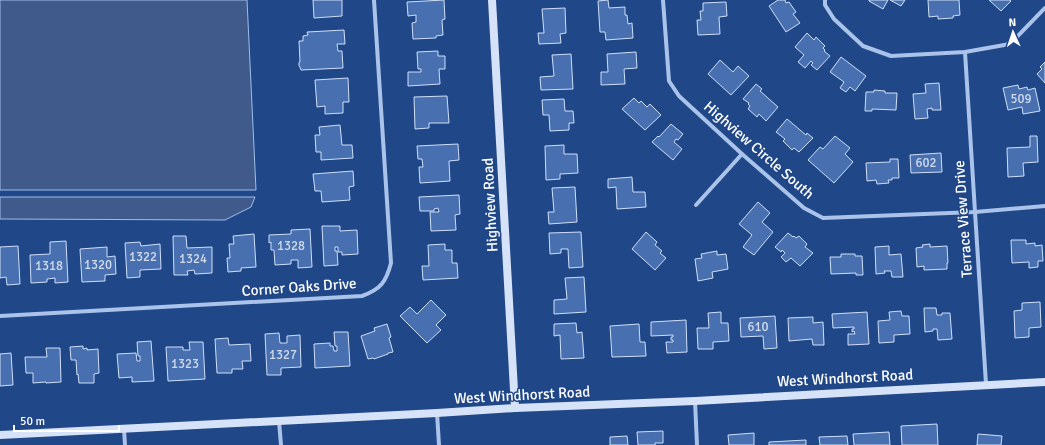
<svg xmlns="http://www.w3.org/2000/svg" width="1045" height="445" font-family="Signika,sans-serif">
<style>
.water{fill:#405b8b;stroke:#9ebdec}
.building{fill:#4870b0;stroke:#cfdff8}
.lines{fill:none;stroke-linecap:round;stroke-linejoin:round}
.street{stroke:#aac3ea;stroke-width:4}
.secondary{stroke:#d6e2f8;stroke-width:8}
.labels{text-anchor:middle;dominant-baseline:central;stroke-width:3;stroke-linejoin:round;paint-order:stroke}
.number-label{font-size:13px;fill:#d1dbeb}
.street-label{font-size:15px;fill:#fff;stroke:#204788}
</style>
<rect width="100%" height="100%" fill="#204788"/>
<g class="water">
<polygon points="0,0 247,0 256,190 0,190"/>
<polygon points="0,197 255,197 251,207 225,220 0,219"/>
</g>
<g class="building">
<polygon points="313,0 342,0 342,16 314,18"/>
<polygon points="444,0 445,19 442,20 443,35 436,36 436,38 413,39 412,23 416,22 416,15 408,16 407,2"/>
<polygon points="608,0 609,8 625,7 625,15 627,15 628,24 632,23 633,38 606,40 605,32 600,32 598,1"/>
<polygon points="778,0 785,0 786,3 789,2 796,12 793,14 800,23 786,32 769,6"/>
<polygon points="869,0 888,0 883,9 869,1"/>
<polygon points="890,0 905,0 901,6"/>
<polygon points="928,0 959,0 960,15 953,16 953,18 938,19 938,16 929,17"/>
<polygon points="989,0 1010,0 1011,1 1001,11"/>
<polygon points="726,2 727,16 719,17 720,34 698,35 697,20 701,20 700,11 703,11 703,3"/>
<polygon points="565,8 566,33 560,34 561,43 539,44 538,33 544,33 542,9"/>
<polygon points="344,30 345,44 337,44 338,51 342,51 343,68 301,70 300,67 299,66 299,63 300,61 299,41 303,41 303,36 308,35 307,32"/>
<polygon points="807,33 814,40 816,37 825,46 823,48 825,50 824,51 830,56 817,70 811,65 813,63 811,61 805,68 798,62 804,55 795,47"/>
<polygon points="438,51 438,56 445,56 445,69 439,69 440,84 408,86 408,72 421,72 421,69 418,69 417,52"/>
<polygon points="636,52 637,68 624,69 625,84 601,85 601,72 608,72 607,54"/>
<polygon points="571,54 573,89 541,90 540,77 554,76 552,55"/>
<polygon points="841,57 866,76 855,91 850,87 846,92 840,88 844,82 830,72"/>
<polygon points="720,60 733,72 738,66 749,76 731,95 708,74"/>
<polygon points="1045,62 1045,83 1037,74 1042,69 1040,67"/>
<polygon points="348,78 349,102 343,102 343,113 325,114 325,106 317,107 315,80"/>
<polygon points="939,83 941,110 932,110 932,108 927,109 928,118 915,119 913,94 926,93 925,84"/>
<polygon points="756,84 762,89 760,91 778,107 766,121 759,114 757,117 748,109 750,106 748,104 749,103 743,99"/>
<polygon points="1018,85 1019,89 1027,87 1028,90 1035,88 1040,111 1023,114 1022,107 1008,110 1003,88"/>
<polygon points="874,90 885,91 885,93 897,93 896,110 872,109 872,111 865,111 866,92 874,92"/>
<polygon points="447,96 449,123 429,123 429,128 415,129 414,97"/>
<polygon points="634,98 639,103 641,101 647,107 650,104 661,115 645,130 622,109"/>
<polygon points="564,99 565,111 573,111 574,123 569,123 569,130 550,131 549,115 543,115 542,100"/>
<polygon points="787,119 806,135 807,133 813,138 799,152 794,148 792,150 783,141 785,139 776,132"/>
<polygon points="671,124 683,134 678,140 676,139 674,142 682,149 673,160 652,142 658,136 659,137"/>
<polygon points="340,125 342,145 352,145 353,158 321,160 321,152 316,152 315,135 320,135 319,127"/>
<polygon points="835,136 850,148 845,154 853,162 834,183 808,160 820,147 823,149"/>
<polygon points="1030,136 1037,136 1038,162 1023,163 1024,176 1008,177 1007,148 1030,147"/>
<polygon points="458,144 459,160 449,161 450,181 420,183 419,167 423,167 422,159 418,159 417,146"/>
<polygon points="564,145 564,154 577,154 578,173 560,174 560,179 546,180 545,146"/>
<polygon points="941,153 942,172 911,173 910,155"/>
<polygon points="890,159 898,159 899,178 892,178 892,180 888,180 889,183 877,184 876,180 867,181 866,163 890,162"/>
<polygon points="353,171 354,186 349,187 350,200 322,202 321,191 315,191 313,174"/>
<polygon points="632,177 633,192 645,192 646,207 617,209 616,187 608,188 608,179"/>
<polygon points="575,187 577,222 549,224 548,212 554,212 552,188"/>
<polygon points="459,195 460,214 455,215 456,230 431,231 430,212 439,212 438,208 434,209 434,211 420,211 419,197"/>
<polygon points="758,202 770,213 762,222 773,232 754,255 743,247 752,235 739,224"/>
<polygon points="322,226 340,226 340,231 357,230 358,254 342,255 342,252 338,252 338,247 335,247 335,251 337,251 338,265 324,266"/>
<polygon points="310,229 312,267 298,268 298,260 291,260 291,264 275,265 274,250 271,250 271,242 269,243 269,235 291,234 291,230"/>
<polygon points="581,232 583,267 569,268 568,249 561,249 561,253 550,254 549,233"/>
<polygon points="646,232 657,242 655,245 662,251 660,253 666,258 655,270 632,249"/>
<polygon points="788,233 793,237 794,236 796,238 799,236 807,244 805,247 813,253 800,266 791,258 786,262 781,257 785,253 782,250 781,252 775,247"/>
<polygon points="254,234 256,267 241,268 241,271 228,272 227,258 230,258 229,244 234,244 233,236"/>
<polygon points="173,236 186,236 187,248 212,247 212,273 195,274 194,270 187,271 188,275 174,275"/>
<polygon points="1011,240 1026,240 1026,244 1035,243 1035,246 1042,245 1043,261 1038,261 1038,267 1029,268 1029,262 1012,263"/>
<polygon points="66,241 68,282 55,283 55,278 47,279 47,282 31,283 30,255 50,254 50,242"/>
<polygon points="140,242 141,246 160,244 161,269 140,270 140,277 127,278 125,243"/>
<polygon points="445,244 445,250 452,250 452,263 457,263 458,278 423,280 422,266 429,266 428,245"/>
<polygon points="930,244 930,247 947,246 948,263 947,263 947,269 924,270 924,266 917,267 916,248 923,247 922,245"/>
<polygon points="18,246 20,284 7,285 6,277 0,278 0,247"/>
<polygon points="889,246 889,255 901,254 903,277 892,277 891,271 884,271 885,273 876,274 875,247"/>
<polygon points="107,247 107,257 115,256 116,274 105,275 105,281 82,282 80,249"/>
<polygon points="717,251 717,255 726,254 728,269 712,272 713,278 698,281 695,259 702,258 701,254"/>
<polygon points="841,254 855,254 855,256 862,256 863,275 856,275 856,273 831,274 830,257 841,257"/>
<polygon points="584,277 586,312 554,314 554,300 567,299 565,278"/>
<polygon points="431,300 446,315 436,325 441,330 427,343 400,316 410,307 417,314"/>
<polygon points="1040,302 1041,327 1029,328 1029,337 1015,338 1014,311 1022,310 1022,303"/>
<polygon points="924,308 936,308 937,315 942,315 942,313 950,313 952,339 938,340 937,329 933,329 933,331 925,332"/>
<polygon points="901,311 902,316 909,316 910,334 894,335 894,342 879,343 878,321 890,320 889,312"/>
<polygon points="721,312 721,323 728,323 729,341 713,342 713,349 698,349 697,328 709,328 708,313"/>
<polygon points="867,312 869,344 848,345 848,334 855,334 854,331 852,332 852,329 854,329 854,327 833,328 832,314"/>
<polygon points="775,316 777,348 764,349 763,336 741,337 740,318"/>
<polygon points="813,317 813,323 823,322 824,345 813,345 812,339 789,341 788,318"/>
<polygon points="686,320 687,352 667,353 666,342 673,342 673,340 671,340 671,337 673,337 673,335 651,336 651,322"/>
<polygon points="576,323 577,333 582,332 584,358 561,359 560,335 554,336 554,324"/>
<polygon points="387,324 391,337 389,338 393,352 388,353 388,354 374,359 373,358 368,359 361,336 375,331 374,328"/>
<polygon points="639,324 640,342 645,342 646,356 612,357 610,326"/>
<polygon points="334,332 348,332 350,366 315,368 314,344 330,343 330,346 333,346 334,351 337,351 337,346 335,346"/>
<polygon points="279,333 280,343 287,343 287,336 300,335 301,367 281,368 281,375 267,375 265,334"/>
<polygon points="228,338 229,345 250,344 251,361 242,361 243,369 232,369 232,373 217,373 215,339"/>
<polygon points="151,341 154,381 132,382 132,377 119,378 117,354 136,353 137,361 140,361 140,356 138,356 137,342"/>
<polygon points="189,342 203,342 205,379 168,381 166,347 183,347 183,350 190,350"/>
<polygon points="83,346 83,349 87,348 87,350 98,349 99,373 94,374 94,383 79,383 78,374 77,375 76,360 71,360 70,347"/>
<polygon points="46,348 60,348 61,382 46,383 46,382 33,383 33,373 26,373 25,357 47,357"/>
<polygon points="11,353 13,385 0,386 0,354"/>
<polygon points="937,424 938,445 902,445 901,426"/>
<polygon points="663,431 663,443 655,443 655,445 638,445 637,432"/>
<polygon points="889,432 890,445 854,445 853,434"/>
<polygon points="754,433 754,445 729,445 728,435"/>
<polygon points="978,434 1002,436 1001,445 977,445"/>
<polygon points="627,436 628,445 610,445 610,437"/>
<polygon points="847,436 848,445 820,445 819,437"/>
<polygon points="806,440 806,445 769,445 769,442"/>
</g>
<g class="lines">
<g class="street">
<polyline points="663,0 669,81 679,96 742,154 804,208 823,218 975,212 1045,206"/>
<polyline points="825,0 825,5 834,19 863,46 891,56 965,52 1010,44 1045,8"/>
<polyline points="965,52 975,212 986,384"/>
<polyline points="696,205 742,154"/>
<path d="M0 316 362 296C381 289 386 282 391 263L374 0"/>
<polyline points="695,401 697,445"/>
<polyline points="437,413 439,445"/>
<polyline points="279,421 281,445"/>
<polyline points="124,429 125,445"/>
</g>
<g class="secondary">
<polyline points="492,0 515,408"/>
<polyline points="0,435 437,413 515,408 695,401 1045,382"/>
</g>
</g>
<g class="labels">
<g class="number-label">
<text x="1021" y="99">509</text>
<text x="926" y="163">602</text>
<text x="291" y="246">1328</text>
<text x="143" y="257">1322</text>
<text x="193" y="259">1324</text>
<text x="98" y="265">1320</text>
<text x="49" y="266">1318</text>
<text x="758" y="327">610</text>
<text x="283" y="355">1327</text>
<text x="185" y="364">1323</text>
</g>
<g class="street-label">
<text transform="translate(759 150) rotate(41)">Highview Circle South</text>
<text transform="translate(490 205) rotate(-93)">Highview Road</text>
<text transform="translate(963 219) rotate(-94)">Terrace View Drive</text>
<text transform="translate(299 287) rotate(-4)">Corner Oaks Drive</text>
<text transform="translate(845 378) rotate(-3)">West Windhorst Road</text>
<text transform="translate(522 395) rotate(-3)">West Windhorst Road</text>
</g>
</g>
<g transform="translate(1013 32) rotate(357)" stroke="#204788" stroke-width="3" paint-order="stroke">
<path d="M0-3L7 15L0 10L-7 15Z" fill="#ffffff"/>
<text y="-6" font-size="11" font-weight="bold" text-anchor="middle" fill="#ffffff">N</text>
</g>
<path d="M14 425v6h105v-6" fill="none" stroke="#ffffff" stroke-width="2"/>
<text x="20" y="425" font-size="12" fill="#ffffff" stroke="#204788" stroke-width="3" paint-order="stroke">50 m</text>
</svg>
